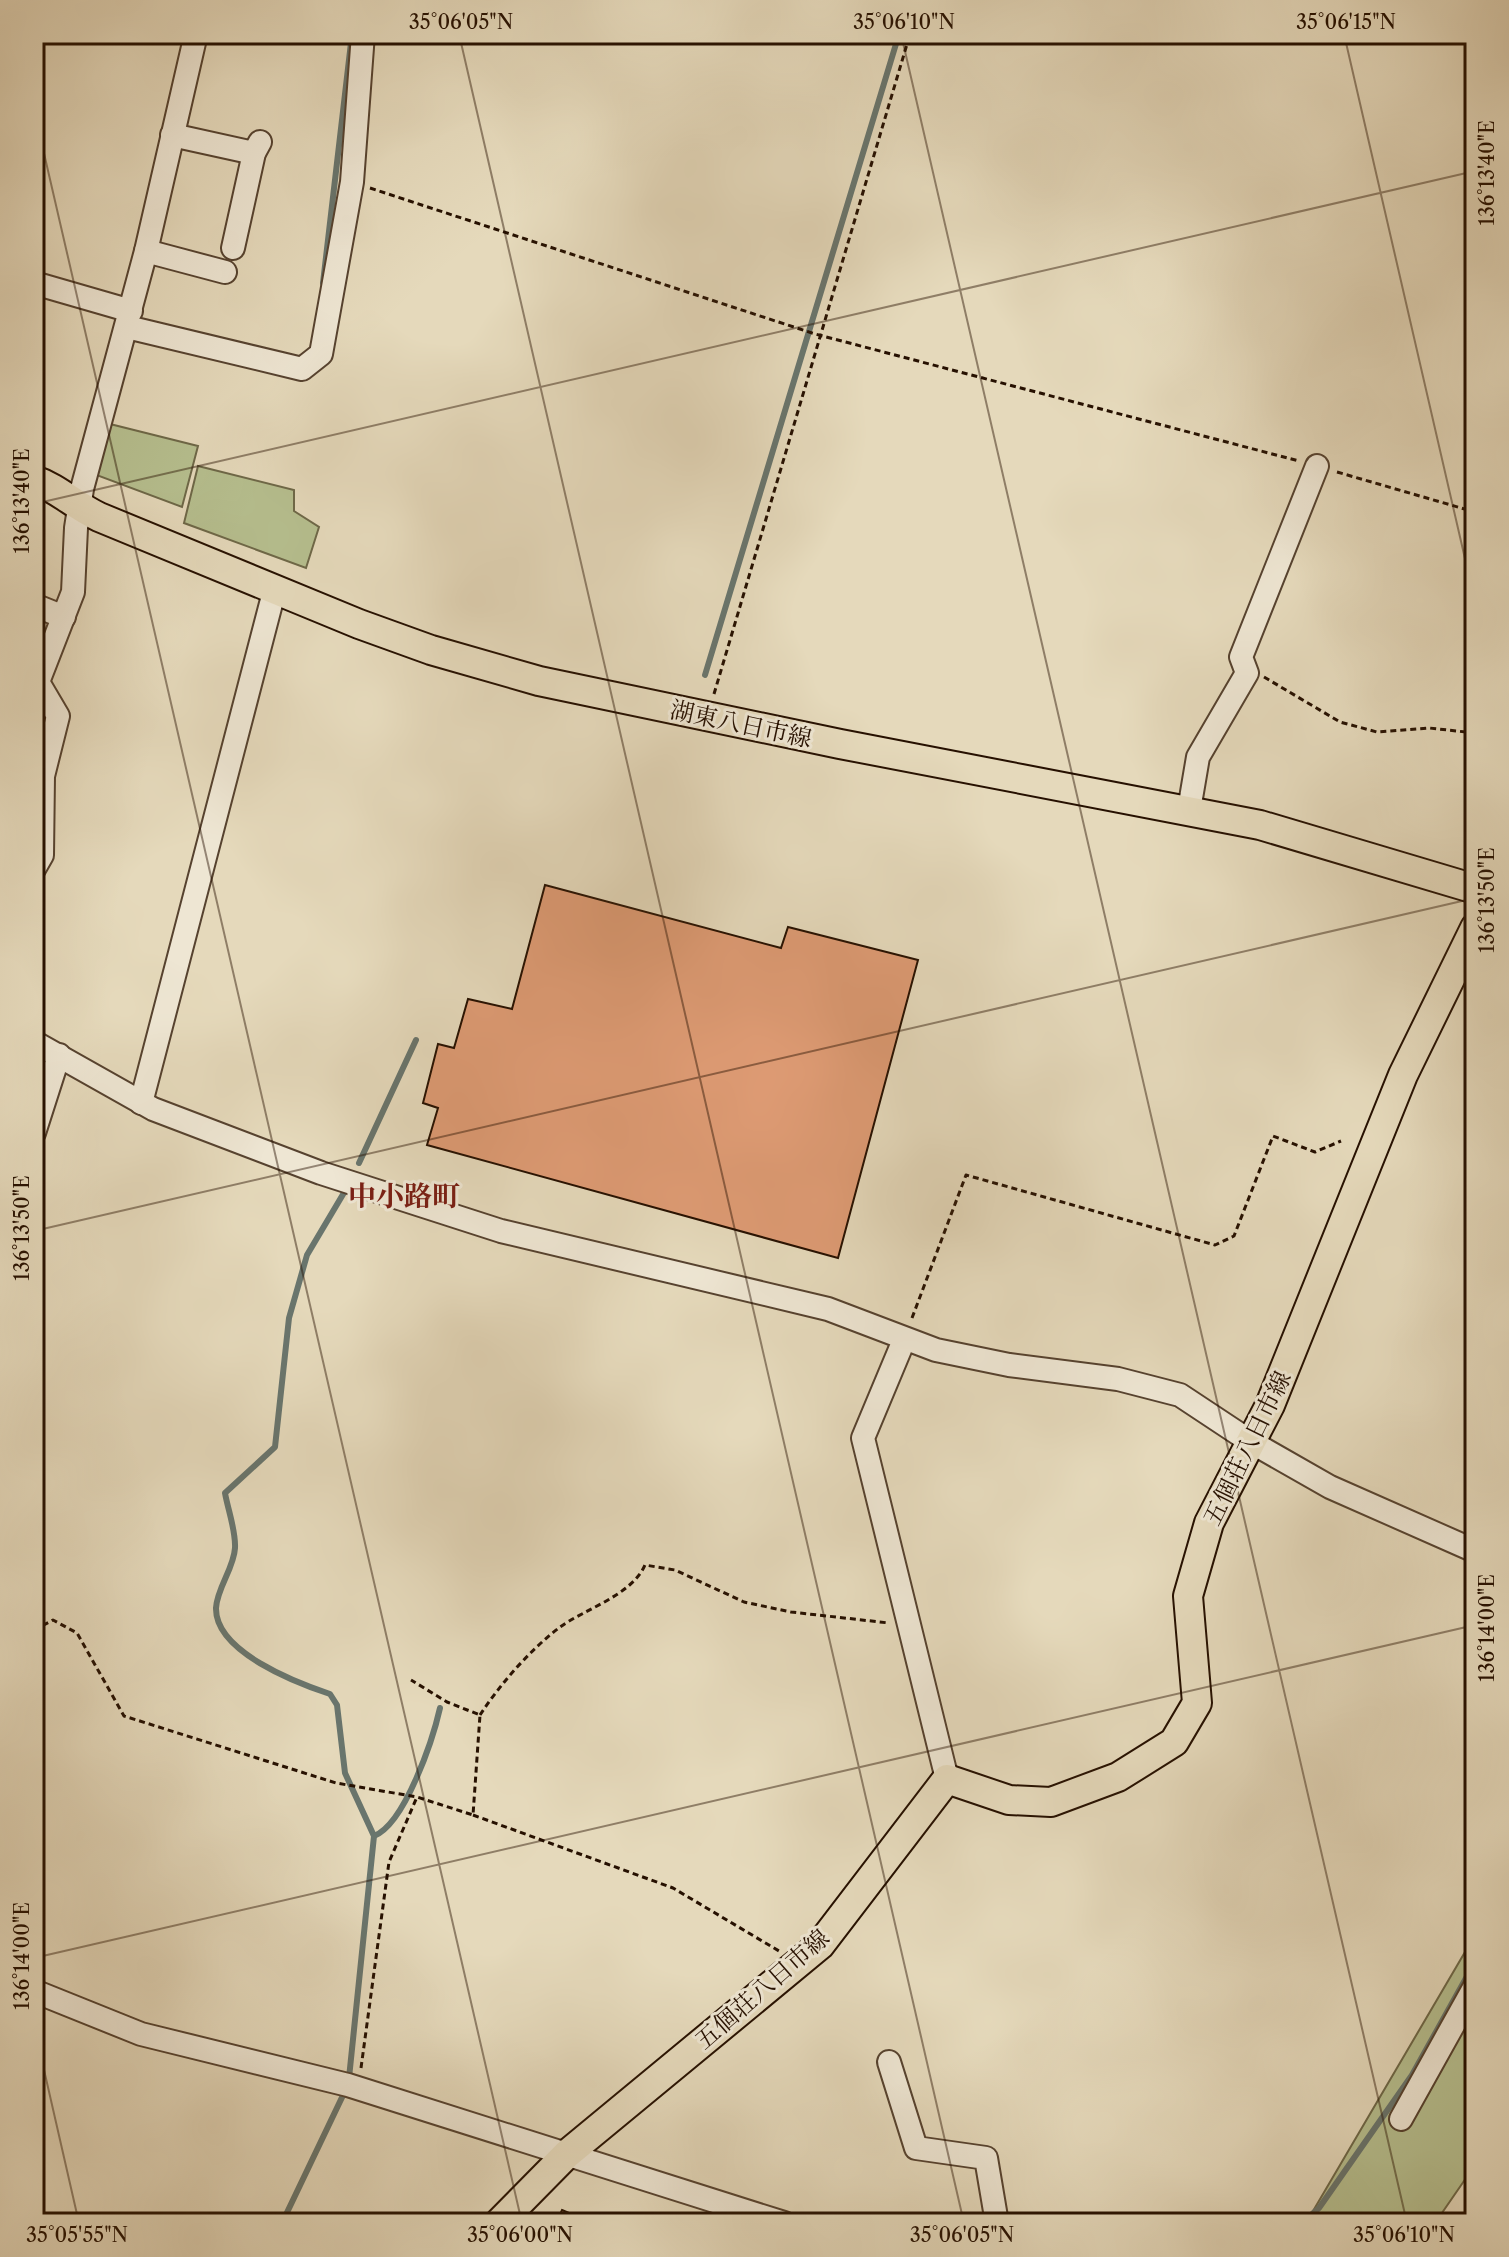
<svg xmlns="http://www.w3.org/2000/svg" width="1509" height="2257" font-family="'Libre Caslon Text','Noto Serif JP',serif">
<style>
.green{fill:#b6bf8f;stroke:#6e6848;stroke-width:2}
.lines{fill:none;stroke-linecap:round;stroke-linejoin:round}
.stream{stroke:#69756d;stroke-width:6}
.building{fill:#de9b74;stroke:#261000;stroke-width:2}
.minor-casing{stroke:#56422f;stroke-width:26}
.major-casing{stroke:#261000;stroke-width:32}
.path{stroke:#261000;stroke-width:3;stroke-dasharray:6 4;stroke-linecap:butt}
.minor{stroke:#eee6d3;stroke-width:22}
.major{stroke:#e5d9bb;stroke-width:28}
.ticks{fill:none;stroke:#261000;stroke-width:2;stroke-opacity:0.45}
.labels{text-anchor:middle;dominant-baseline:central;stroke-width:6;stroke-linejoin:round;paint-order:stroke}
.street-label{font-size:24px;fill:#261000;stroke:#eee6d3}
.quarter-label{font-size:28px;font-weight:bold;fill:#7a1f14;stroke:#eee6d3}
.neatline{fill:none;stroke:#261000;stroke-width:3}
.ticks-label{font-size:20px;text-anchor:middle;fill:#261000}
</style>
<rect width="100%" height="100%" fill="#e5d9bb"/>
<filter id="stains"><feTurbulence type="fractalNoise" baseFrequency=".0025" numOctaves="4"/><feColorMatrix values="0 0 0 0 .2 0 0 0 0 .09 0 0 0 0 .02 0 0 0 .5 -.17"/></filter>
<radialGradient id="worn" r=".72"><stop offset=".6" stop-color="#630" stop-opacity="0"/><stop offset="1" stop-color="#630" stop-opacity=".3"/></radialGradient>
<g class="green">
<polygon points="106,423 198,446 182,507 91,473"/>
<polygon points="198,466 294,490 294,511 319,527 306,568 184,523"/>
<polygon points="1475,1935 1475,2165 1435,2223 1306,2223"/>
</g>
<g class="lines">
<g class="stream">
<polyline points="323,283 352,34"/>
<polyline points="705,675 899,34"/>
<polyline points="359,1163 416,1040"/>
<path d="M345 1191 307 1255 289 1318 275 1447 225 1493C228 1510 236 1531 235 1548 234 1568 217 1588 216 1608 215 1652 297 1683 330 1694L337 1705 345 1773 374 1836 349 2078"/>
<path d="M374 1836C405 1824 433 1739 440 1708"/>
<polyline points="282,2223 346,2089"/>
<polyline points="1302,2223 1319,2208 1412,2075 1475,1962"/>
</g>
</g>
<g class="building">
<polygon points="545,885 781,948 788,927 918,960 838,1258 427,1145 438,1108 423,1103 438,1044 454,1048 468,999 512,1009"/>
<polygon points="562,2210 592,2223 556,2223"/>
</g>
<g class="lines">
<defs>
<g id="minor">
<polyline points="172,135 254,153"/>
<polyline points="233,248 254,153 260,142"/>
<polyline points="146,251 225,272"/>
<polyline points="34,283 131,311"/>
<polyline points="127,327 302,369 321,354 352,182 363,34"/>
<polyline points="34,605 64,617"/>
<polyline points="1189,810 1198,757 1247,673 1241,657 1317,466"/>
<polyline points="34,869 42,855 43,776 58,716 38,682 73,592 76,528 82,489 146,251 196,34"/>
<polyline points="34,1042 153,1109 321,1173 501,1231 828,1309 936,1350 1009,1365 1118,1379 1180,1395 1251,1442 1330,1487 1475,1551"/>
<polyline points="141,1103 274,592"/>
<polyline points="34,1133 59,1055"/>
<polyline points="904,1340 863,1438 947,1779"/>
<polyline points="34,1991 141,2034 348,2085 784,2223"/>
<polyline points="889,2062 916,2148 986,2158 997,2223"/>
<polyline points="1401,2119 1475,1986"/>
</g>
<g id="major">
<path d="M34 480C58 488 75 506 99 517L359 624 431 650 539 681 840 744 1260 825 1475 889"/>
<polyline points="499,2223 567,2154 820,1945 947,1779 1009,1800 1051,1802 1118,1777 1174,1742 1197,1703 1188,1596 1209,1523 1270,1405 1403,1075 1475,928"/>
</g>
</defs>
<use href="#minor" class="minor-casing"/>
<use href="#major" class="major-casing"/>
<g class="path">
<polyline points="370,188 815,334 1299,461"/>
<polyline points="1337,472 1475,512"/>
<polyline points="1264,677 1340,722 1377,732 1429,728 1475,733"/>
<polyline points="714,694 910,34"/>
<polyline points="912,1318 966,1175 1215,1245 1234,1236 1273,1136 1315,1152 1341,1141"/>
<polyline points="34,1630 53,1620 77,1633 124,1716 336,1783 417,1797"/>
<path d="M480 1715C501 1683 530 1650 560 1627 585 1609 632 1595 645 1565L675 1570 744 1602 791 1612 889 1623"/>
<polyline points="473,1815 673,1888 779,1951"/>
<polyline points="361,2068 389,1862 417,1797 473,1815 480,1715 447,1702 411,1680"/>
</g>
<use href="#minor" class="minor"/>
<use href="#major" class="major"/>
</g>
<path class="ticks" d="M459 34 964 2223M901 34 1407 2223M1344 34 1475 602M34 110 522 2223M34 504 1475 171M34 1231 1475 898M34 1958 1475 1625M34 2026 79 2223"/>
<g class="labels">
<g class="street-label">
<text transform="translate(741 724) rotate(12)">湖東八日市線</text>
<text transform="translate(1247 1448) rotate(-64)">五個荘八日市線</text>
<text transform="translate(762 1989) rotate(-41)">五個荘八日市線</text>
</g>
<g class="quarter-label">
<text x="404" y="1196">中小路町</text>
</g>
</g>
<rect width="1509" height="2257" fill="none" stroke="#e5d9bb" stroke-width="88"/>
<rect x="44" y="44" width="1421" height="2169" class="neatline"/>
<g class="ticks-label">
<text x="461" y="29">35°06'05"N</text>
<text x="904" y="29">35°06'10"N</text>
<text x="1346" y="29">35°06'15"N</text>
<text transform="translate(1487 173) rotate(-90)" y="7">136°13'40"E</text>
<text transform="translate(22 501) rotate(-90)" y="7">136°13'40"E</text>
<text transform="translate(1487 900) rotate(-90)" y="7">136°13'50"E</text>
<text transform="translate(22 1228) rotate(-90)" y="7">136°13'50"E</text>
<text transform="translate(1487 1628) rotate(-90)" y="7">136°14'00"E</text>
<text transform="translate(22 1956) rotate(-90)" y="7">136°14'00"E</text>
<text x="77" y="2242">35°05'55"N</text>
<text x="520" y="2242">35°06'00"N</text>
<text x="962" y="2242">35°06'05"N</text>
<text x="1404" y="2242">35°06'10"N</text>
</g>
<rect width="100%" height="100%" filter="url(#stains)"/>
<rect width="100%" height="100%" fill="url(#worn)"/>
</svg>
